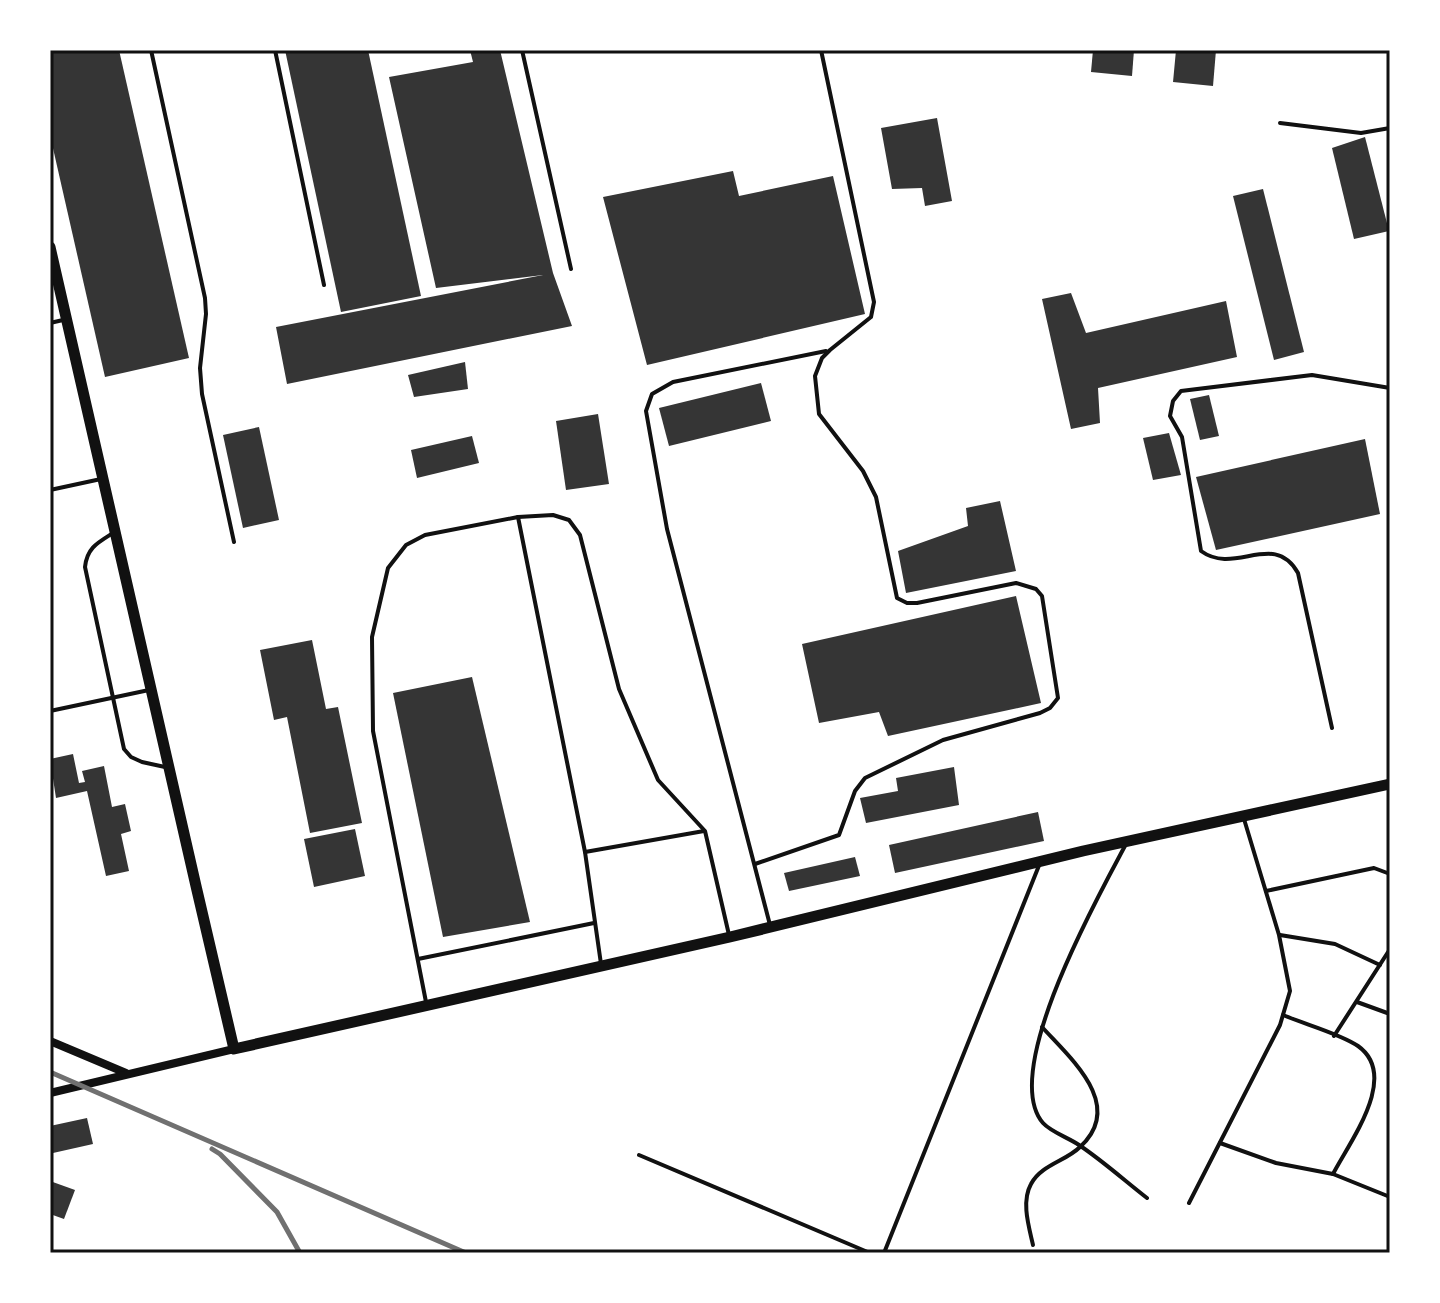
<svg xmlns="http://www.w3.org/2000/svg" width="1440" height="1303" font-family="'PT Serif',serif">
<style>
.building{fill:#353535}
.lines{fill:none;stroke-linecap:round;stroke-linejoin:round}
.service{stroke:#111;stroke-width:4}
.minor{stroke:#111;stroke-width:8}
.secondary{stroke:#111;stroke-width:11}
.rail{stroke:#707070;stroke-width:5}
.neatline{fill:none;stroke:#111;stroke-width:3}
</style>
<rect width="100%" height="100%" fill="#fff"/>
<g class="building">
<polygon points="50,50 119,50 189,358 105,377 50,135"/>
<polygon points="285,50 368,50 421,296 341,312"/>
<polygon points="470,50 500,50 553,273 572,326 287,384 276,327 543,275 436,288 389,77 473,62"/>
<polygon points="1093,50 1134,50 1132,76 1091,72"/>
<polygon points="1176,50 1216,50 1213,86 1173,82"/>
<polygon points="937,118 952,201 925,206 922,188 892,189 881,128"/>
<polygon points="1365,137 1389,231 1354,239 1332,148"/>
<polygon points="733,171 739,196 833,176 865,314 647,365 603,197"/>
<polygon points="1263,189 1304,352 1274,360 1233,196"/>
<polygon points="1071,293 1086,333 1226,301 1237,357 1098,388 1100,423 1071,429 1042,299"/>
<polygon points="465,362 468,389 414,397 408,375"/>
<polygon points="761,383 771,421 669,446 659,408"/>
<polygon points="1209,395 1219,436 1200,440 1190,399"/>
<polygon points="598,414 609,484 566,490 556,421"/>
<polygon points="259,427 279,520 243,528 223,435"/>
<polygon points="1169,433 1181,475 1153,480 1143,438"/>
<polygon points="472,436 479,463 417,478 411,450"/>
<polygon points="1365,439 1380,514 1216,550 1196,477"/>
<polygon points="1000,501 1016,571 906,593 898,551 968,526 966,508"/>
<polygon points="1016,596 1041,703 888,736 879,712 819,723 802,644"/>
<polygon points="312,640 326,709 338,707 362,823 310,833 287,717 274,720 260,650"/>
<polygon points="472,677 530,922 443,937 393,693"/>
<polygon points="73,754 79,783 85,782 82,771 104,766 112,807 125,804 131,831 121,834 129,871 106,876 87,791 56,798 50,759"/>
<polygon points="954,767 959,805 866,823 860,798 898,791 896,778"/>
<polygon points="1038,812 1044,841 895,873 889,845"/>
<polygon points="355,829 365,876 314,887 304,839"/>
<polygon points="855,857 860,876 789,891 784,873"/>
<polygon points="87,1118 93,1144 53,1153 50,1126"/>
<polygon points="50,1181 75,1190 64,1219 50,1214"/>
</g>
<g class="lines">
<g class="service">
<polyline points="151,50 205,298 206,314 200,368 202,394 234,542"/>
<polyline points="275,50 324,285"/>
<polyline points="522,50 571,269"/>
<polyline points="1280,123 1361,133 1390,128"/>
<polyline points="50,323 63,320"/>
<polyline points="50,490 101,479"/>
<polyline points="518,517 585,852 601,964"/>
<path d="M113 533C97 543 87 548 85 567L124 749 131 757 142 762 165 767"/>
<polyline points="50,711 149,690"/>
<path d="M1332 728 1298 573C1274 530 1235 576 1201 551L1182 437 1170 416 1173 401 1181 391 1312 375 1390 388"/>
<path d="M1126 844C1099 895 999 1072 1043 1123 1051 1132 1069 1138 1079 1145 1103 1161 1125 1181 1147 1198"/>
<polyline points="585,852 704,831"/>
<polyline points="755,864 839,835 855,791 865,778 943,740 1040,713 1050,708 1058,698 1042,596 1036,589 1016,583 917,603 907,603 897,598 876,497 863,471 819,414 815,376 822,358 830,350 871,317 874,302 821,50"/>
<polyline points="1266,891 1374,868 1390,874"/>
<polyline points="770,925 667,529 646,411 652,394 673,382 826,351"/>
<polyline points="1280,935 1335,944 1380,965"/>
<polyline points="418,959 594,923"/>
<polyline points="426,1002 373,731 372,637 388,568 406,545 425,535 518,517 553,515 569,520 580,535 619,689 658,780 705,831 729,935"/>
<polyline points="1357,1002 1390,1014"/>
<path d="M1283 1015C1304 1024 1341 1034 1358 1046 1400 1076 1350 1141 1333 1174"/>
<polyline points="1334,1036 1390,949"/>
<polyline points="1220,1143 1276,1163 1333,1174 1390,1197"/>
<polyline points="639,1155 870,1253"/>
<polyline points="1189,1203 1280,1025 1290,991 1279,935 1244,819"/>
<path d="M1033 1245C1029 1227 1021 1202 1031 1184 1041 1165 1066 1161 1080 1147 1126 1105 1070 1058 1042 1027"/>
<polyline points="884,1253 1040,863"/>
</g>
<g class="minor">
<polyline points="50,1041 126,1073"/>
<polyline points="50,1093 234,1049"/>
</g>
<path class="secondary" d="M50 247C112 514 171 782 234 1049L730 937 1083 851 1390 784"/>
<g class="rail">
<polyline points="50,1072 466,1253"/>
<polyline points="212,1149 220,1154 277,1212 300,1253"/>
</g>
</g>
<rect width="1440" height="1303" fill="none" stroke="#ffffff" stroke-width="104"/>
<rect x="52" y="52" width="1336" height="1199" class="neatline"/>
</svg>
